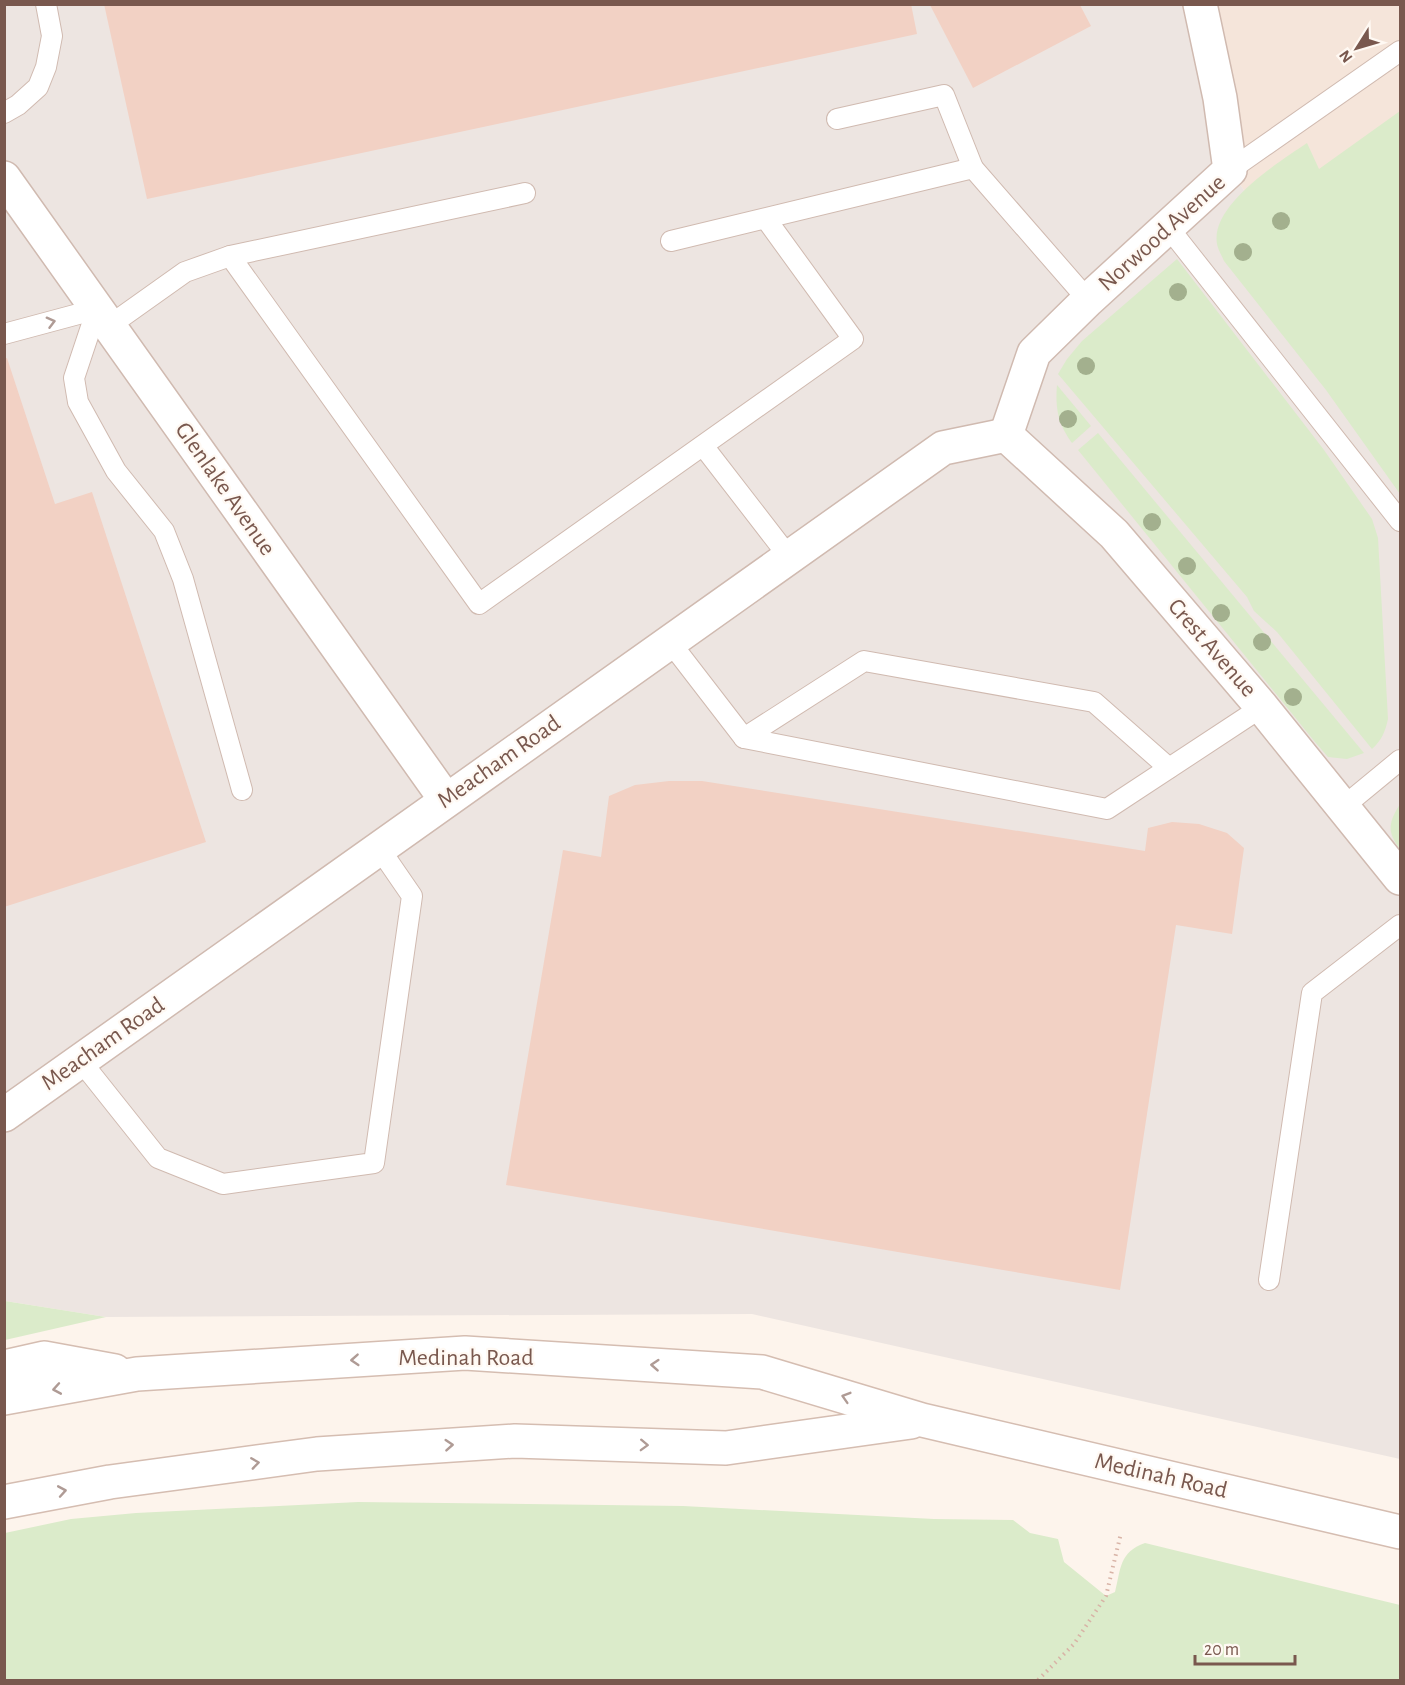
<svg xmlns="http://www.w3.org/2000/svg" width="1405" height="1685" font-family="'Alegreya Sans',sans-serif">
<style>
.residential{fill:#f5e5da}
.industrial{fill:#ede5e1}
.green{fill:#dbebca}
.building{fill:#f2d1c4}
.lines{fill:none;stroke-linecap:round;stroke-linejoin:round}
.service-casing{stroke:#d0bab0;stroke-width:22}
.minor-casing{stroke:#d0bab0;stroke-width:36}
.secondary-casing{stroke:#d5bdb1;stroke-width:36}
.path{stroke:#d8b3a6;stroke-width:4;stroke-dasharray:1.5 4.5;stroke-linecap:butt}
.service{stroke:#fff;stroke-width:20}
.minor{stroke:#fff;stroke-width:33}
.secondary{stroke:#fff;stroke-width:33}
.tree{fill:#a3b08e}
.oneway{stroke:#af9b95}
.labels{text-anchor:middle;dominant-baseline:central;stroke-width:4.5;stroke-linejoin:round;paint-order:stroke}
.street-label{font-size:24px;fill:#79584e;stroke:#fff9f3}
</style>
<rect width="100%" height="100%" fill="#fdf4ec"/>
<polygon class="residential" points="1195,5 1400,5 1400,155 1280,242 1230,170"/>
<polygon class="industrial" points="4,5 1195,5 1230,170 1280,242 1400,255 1400,1459 752,1314 106,1317 5,1301"/>
<g class="green">
<path d="M1400 111V494L1326 390 1224 261C1222 256 1218 250 1217 244 1210 205 1279 162 1307 143L1319 169Z"/>
<path d="M1177 259 1324 450 1372 519 1378 538 1388 719C1385 732 1382 740 1372 749L1277 632 1254 611 1247 597 1058 374 1067 359 1082 341Z"/>
<path d="M1057 385 1091 426 1072 443C1058 424 1055 408 1057 385Z"/>
<polygon points="1098,433 1364,753 1347,759 1328,757 1315,742 1078,450"/>
<path d="M1400 804V849C1386 831 1389 822 1400 804Z"/>
<polygon points="4,1301 5,1301 106,1317 5,1340"/>
<path d="M358 1502 683 1506 934 1519 1013 1520 1030 1533 1058 1539 1064 1562 1106 1596 1115 1592C1121 1569 1119 1552 1145 1543L1400 1605V1680H5V1533L71 1519 136 1513Z"/>
</g>
<g class="building">
<polygon points="104,4 911,4 917,34 147,199"/>
<polygon points="930,5 1080,5 1091,26 973,88"/>
<polygon points="7,358 55,504 92,492 206,842 4,907 4,359"/>
<polygon points="669,781 702,781 1145,851 1148,828 1172,822 1199,824 1227,833 1244,848 1232,934 1176,925 1120,1290 506,1185 563,850 601,857 609,796 635,785"/>
</g>
<g class="lines">
<defs>
<g id="service">
<polyline points="4,113 18,105 38,87 46,67 52,36 46,4"/>
<polyline points="837,119 944,95 973,168"/>
<polyline points="1230,170 1400,51"/>
<polyline points="1168,227 1400,521"/>
<polyline points="671,241 973,168 1088,300"/>
<polyline points="230,256 525,193"/>
<polyline points="97,309 74,378 78,402 116,471 164,531 183,579 242,790"/>
<polyline points="109,326 185,272 230,256 479,604 853,339 766,219"/>
<polyline points="4,334 97,309"/>
<polyline points="704,447 789,557"/>
<polyline points="670,642 744,738 1107,809 1262,707"/>
<polyline points="744,738 864,661 1094,702 1169,768"/>
<polyline points="1343,807 1400,760"/>
<polyline points="80,1060 158,1158 223,1184 374,1163 412,896 379,848"/>
<polyline points="1269,1280 1312,993 1400,925"/>
</g>
<g id="minor">
<polyline points="4,178 446,800"/>
<polyline points="1006,435 1114,534 1262,707 1400,878"/>
<polyline points="1006,435 1034,353 1088,300 1230,170 1220,98 1200,4"/>
<polyline points="4,1115 943,448 1006,435"/>
</g>
<g id="secondary">
<polyline points="4,1367 44,1358 115,1371"/>
<polyline points="4,1398 137,1374 465,1353 762,1372 922,1420 1400,1532"/>
<polyline points="4,1502 110,1482 317,1454 515,1441 726,1448 911,1422"/>
</g>
</defs>
<use href="#service" class="service-casing"/>
<use href="#minor" class="minor-casing"/>
<use href="#secondary" class="secondary-casing"/>
<polyline class="path" points="1038,1680 1074,1644 1106,1596 1121,1533"/>
<use href="#service" class="service"/>
<use href="#minor" class="minor"/>
<use href="#secondary" class="secondary"/>
</g>
<g class="tree">
<circle cx="1281" cy="221" r="9"/>
<circle cx="1243" cy="252" r="9"/>
<circle cx="1178" cy="292" r="9"/>
<circle cx="1086" cy="366" r="9"/>
<circle cx="1068" cy="419" r="9"/>
<circle cx="1152" cy="522" r="9"/>
<circle cx="1187" cy="566" r="9"/>
<circle cx="1221" cy="613" r="9"/>
<circle cx="1262" cy="642" r="9"/>
<circle cx="1293" cy="697" r="9"/>
</g>
<defs><path id="oneway-chevron" d="M-2-3.5L2.5 0L-2 3.5" fill="none" stroke-width="1.6" stroke-linecap="round" stroke-linejoin="round" transform="scale(1.5)"/></defs>
<g class="oneway">
<use href="#oneway-chevron" transform="translate(51 322) rotate(-15)"/>
<use href="#oneway-chevron" transform="translate(355 1360) rotate(176)"/>
<use href="#oneway-chevron" transform="translate(655 1365) rotate(-176)"/>
<use href="#oneway-chevron" transform="translate(57 1389) rotate(170)"/>
<use href="#oneway-chevron" transform="translate(846 1397) rotate(-163)"/>
<use href="#oneway-chevron" transform="translate(449 1445) rotate(-4)"/>
<use href="#oneway-chevron" transform="translate(644 1445) rotate(2)"/>
<use href="#oneway-chevron" transform="translate(255 1463) rotate(-8)"/>
<use href="#oneway-chevron" transform="translate(62 1491) rotate(-10)"/>
</g>
<g class="labels">
<g class="street-label">
<text transform="translate(1162 233) rotate(-42)">Norwood Avenue</text>
<text transform="translate(225 489) rotate(55)">Glenlake Avenue</text>
<text transform="translate(1212 648) rotate(49)">Crest Avenue</text>
<text transform="translate(499 762) rotate(-35)">Meacham Road</text>
<text transform="translate(103 1044) rotate(-35)">Meacham Road</text>
<text x="466" y="1358">Medinah Road</text>
<text transform="translate(1161 1476) rotate(13)">Medinah Road</text>
</g>
</g>
<rect width="1405" height="1685" fill="none" stroke="#79584e" stroke-width="12"/>
<g transform="translate(1357 48) rotate(233)" stroke="#fff9f3" stroke-width="4.5" paint-order="stroke">
<path d="M0-4.5L10 22L0 15L-10 22Z" fill="#79584e"/>
<text y="-9" font-size="16" font-weight="bold" text-anchor="middle" fill="#79584e">N</text>
</g>
<path d="M1195 1655v9h100v-9" fill="none" stroke="#79584e" stroke-width="3"/>
<text x="1204" y="1655" font-size="18" fill="#79584e" stroke="#fff9f3" stroke-width="4.5" paint-order="stroke">20 m</text>
</svg>
